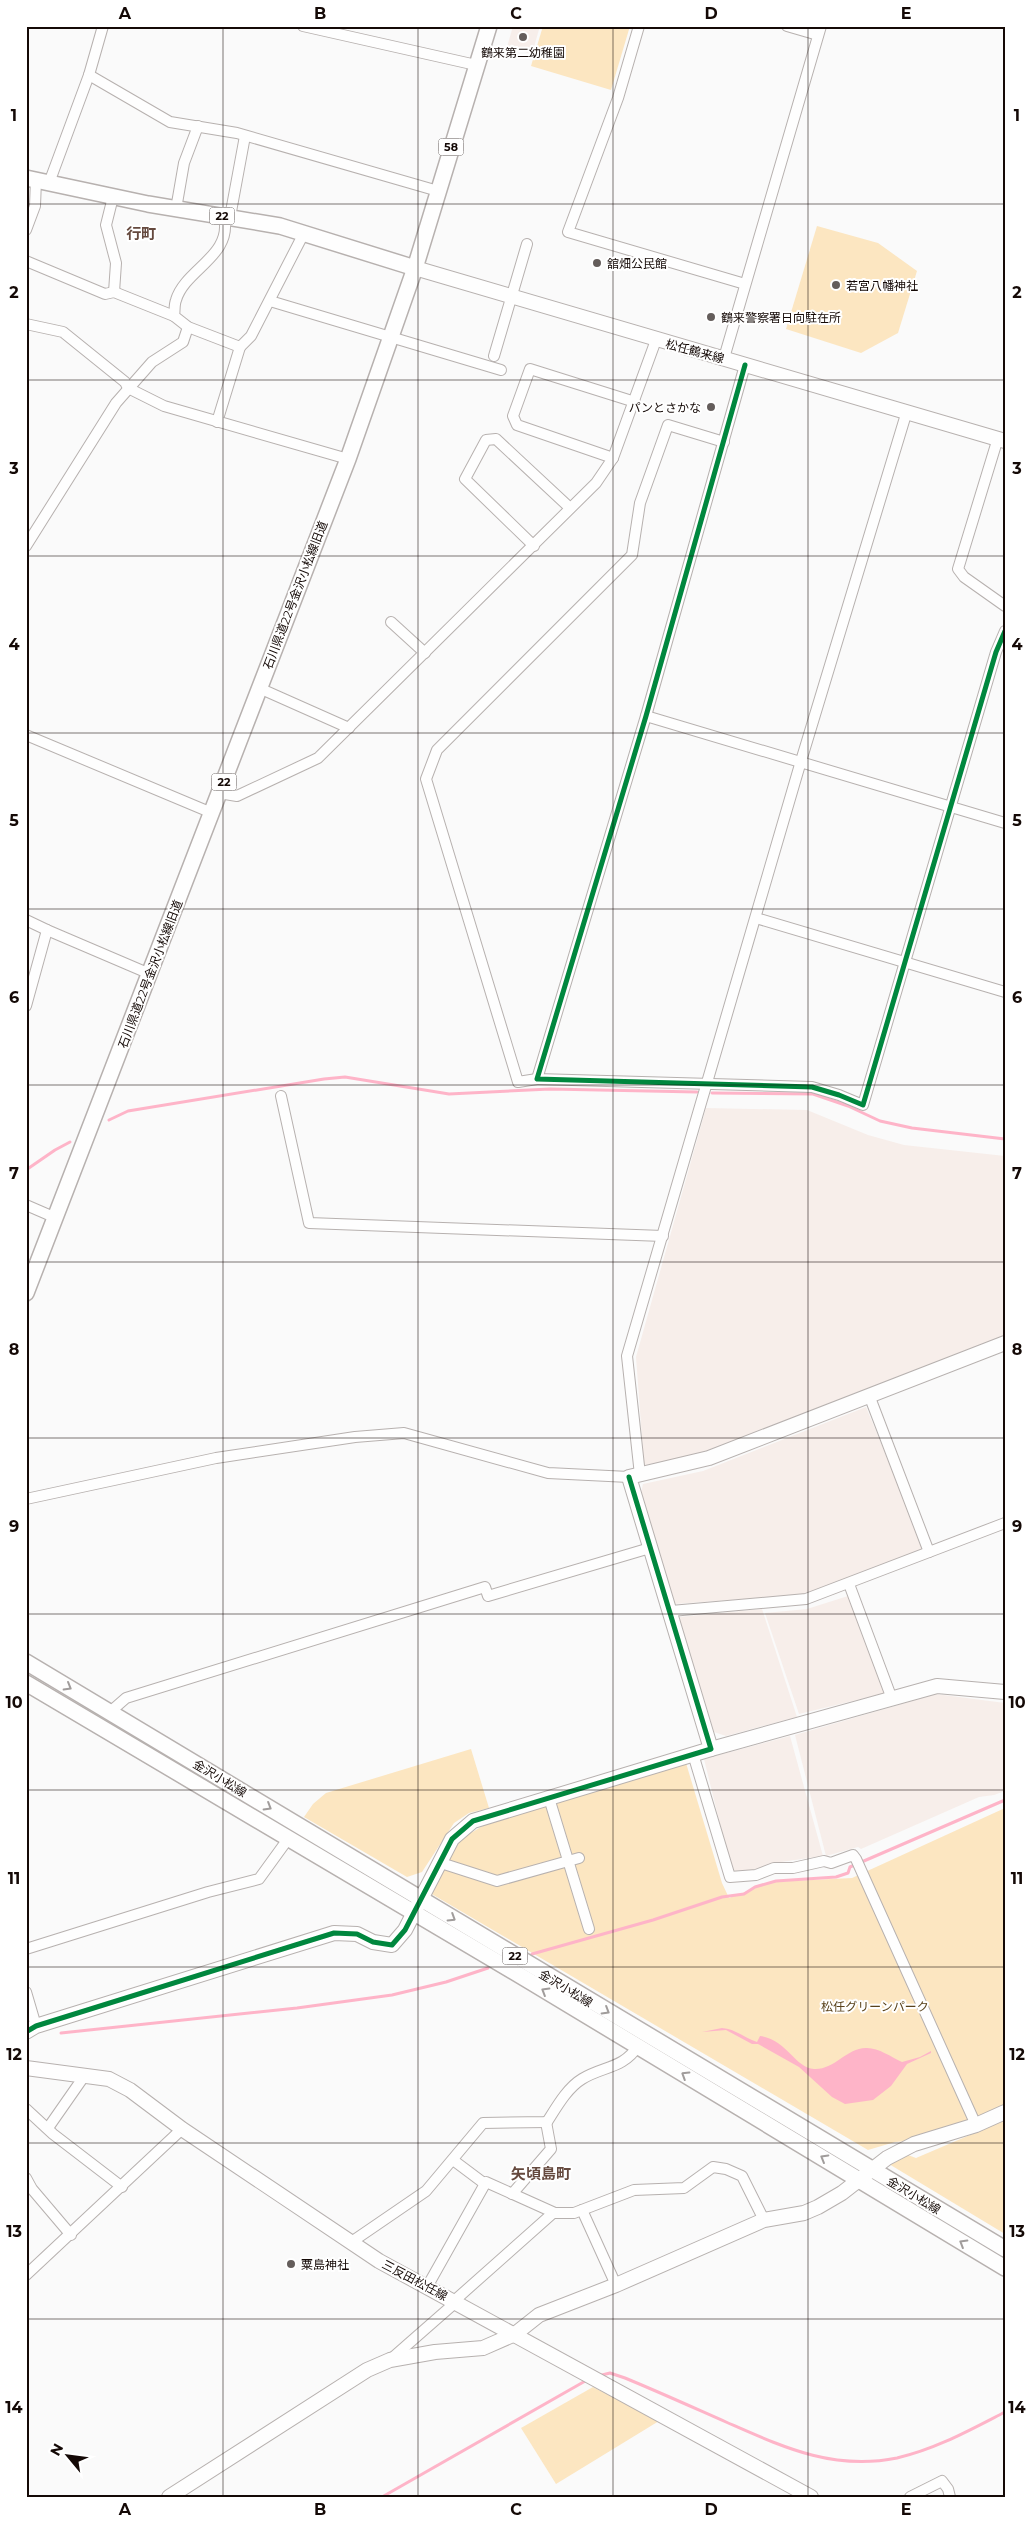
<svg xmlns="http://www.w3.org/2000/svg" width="1031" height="2523" font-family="Montserrat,'Noto Sans JP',sans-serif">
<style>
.built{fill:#f7eeea}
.green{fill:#fce6c1}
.water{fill:#feb4c8}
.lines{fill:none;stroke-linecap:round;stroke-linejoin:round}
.stream{stroke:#feb4c8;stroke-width:3}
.street-casing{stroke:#b7b1af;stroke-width:12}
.secondary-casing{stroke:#b7b1af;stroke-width:16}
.primary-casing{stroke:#b7b1af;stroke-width:18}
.street{stroke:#fefefe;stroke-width:10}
.secondary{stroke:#fefefe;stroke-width:14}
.primary{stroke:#fefefe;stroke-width:15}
.cycleway-casing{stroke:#fff;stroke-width:8}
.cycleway{stroke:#00873e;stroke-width:5}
.oneway{stroke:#a09c9b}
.grid{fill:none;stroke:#140906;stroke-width:1;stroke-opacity:0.55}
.poi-dot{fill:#645d5b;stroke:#fff;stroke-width:2}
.labels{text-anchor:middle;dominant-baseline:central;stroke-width:4;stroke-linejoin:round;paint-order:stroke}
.shield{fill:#fff;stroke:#5a5351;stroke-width:1}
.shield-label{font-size:11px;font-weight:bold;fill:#140906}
.poi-label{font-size:12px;fill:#140906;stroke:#fff;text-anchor:start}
.street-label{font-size:12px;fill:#140906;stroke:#fff}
.park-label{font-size:12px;fill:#59421b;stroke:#fff}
.quarter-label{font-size:15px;font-weight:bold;fill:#65493e;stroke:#fff}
.neatline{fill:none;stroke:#140906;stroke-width:2}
.grid-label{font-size:16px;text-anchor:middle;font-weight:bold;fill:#140906}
</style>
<rect width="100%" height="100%" fill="#fafafa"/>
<g class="built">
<polygon points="513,26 540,26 532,54 507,47"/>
<polygon points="706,1108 807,1110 868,1135 904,1145 1005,1156 1005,1337 695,1457 644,1465 636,1357"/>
<polygon points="866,1407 924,1546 921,1551 803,1595 675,1604 641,1493 643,1484 703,1471"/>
<polygon points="848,1596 886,1693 799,1714 765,1613 807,1609"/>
<polygon points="762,1609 797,1717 726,1736 714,1732 679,1617"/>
<polygon points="936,1694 1005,1703 1005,1791 994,1795 979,1797 861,1849 858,1847 826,1856 795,1735"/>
<polygon points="790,1736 823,1856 781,1862 739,1874 731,1869 704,1759"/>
</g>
<g class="green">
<polygon points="543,26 630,26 611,90 531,66"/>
<polygon points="817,226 878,243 917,271 898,333 861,353 786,329"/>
<polygon points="471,1749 489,1808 469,1813 454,1823 422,1872 407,1877 304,1817 313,1804 326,1793"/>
<polygon points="686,1763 722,1883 729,1898 771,1882 852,1878 1005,1808 1005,2106 922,2140 895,2142 868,2150 430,1893 459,1840 486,1824"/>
<polygon points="1005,2120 1005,2234 884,2161 908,2155 916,2158"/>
<polygon points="593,2387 659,2421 556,2484 521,2428"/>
</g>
<path class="water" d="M722 2028C736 2029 744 2038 757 2042L760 2036C787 2040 795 2068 814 2069 835 2070 847 2047 867 2048 879 2048 891 2057 902 2062L920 2057 931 2051V2053L907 2064 891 2086 873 2100 845 2104 832 2097 799 2067 758 2044H752L726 2030 702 2032Z"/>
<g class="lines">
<g class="stream">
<polyline points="712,1093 813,1094 848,1106 880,1121 912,1128 1005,1139"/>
<polyline points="109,1120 128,1111 324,1079 345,1077 449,1094 550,1089 697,1092"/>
<polyline points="26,1170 55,1150 70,1142"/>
<polyline points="532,1954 653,1920 722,1897 744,1894 755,1887 776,1881 836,1877 848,1873 850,1867 1005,1800"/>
<polyline points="61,2033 297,2008 392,1995 446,1982 488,1968"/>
<path d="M598 2376 610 2373 625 2378C659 2392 692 2407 726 2422 783 2447 833 2471 897 2458 936 2449 970 2430 1005 2412"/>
<polyline points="382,2497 587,2380"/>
</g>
<defs>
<g id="street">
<polyline points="303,26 476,65"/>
<polyline points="639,26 618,98 568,232 745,284"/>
<polyline points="787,26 818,35"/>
<polyline points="89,75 170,122 237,133 438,191"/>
<polyline points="49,183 89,75 103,26"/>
<polyline points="113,197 106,225 116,263 114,292"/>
<polyline points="176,209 184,163 198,126"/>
<path d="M224 217C233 256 185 269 176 300 174 305 175 311 174 316L188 327 240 347 251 336 304 233"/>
<polyline points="230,217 245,136"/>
<polyline points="26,230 35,206 36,180"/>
<polyline points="26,261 105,294 114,292 174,316"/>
<polyline points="270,301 501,370"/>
<polyline points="26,324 63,332 125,382 128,388 164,406 348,459"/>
<polyline points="494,356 527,244"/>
<polyline points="724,358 821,26"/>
<polyline points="745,365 646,716 537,1079 812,1087 839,1095 863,1105 996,652 1005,631"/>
<polyline points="217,422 240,347"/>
<polyline points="998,438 958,569 964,577 1005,606"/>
<polyline points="613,458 517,425 513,416 530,369 635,402"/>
<polyline points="26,546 116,403 152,362 183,342 188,327"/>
<polyline points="534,546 465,479 486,440 496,439 570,508"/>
<polyline points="391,622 425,653"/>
<polyline points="259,688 349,728"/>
<polyline points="646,716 1005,823"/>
<polyline points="26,735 212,813"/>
<polyline points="219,793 237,796 318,758 596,483 613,458 656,340"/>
<polyline points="756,918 1005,992"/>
<polyline points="26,920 47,930"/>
<polyline points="26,1006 47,930 150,974"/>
<polyline points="537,1079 518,1082 426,779 437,750 632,555 640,503 668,425 724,442"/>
<polyline points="281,1096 309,1223 663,1236"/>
<polyline points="26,1205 56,1218"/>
<polyline points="869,1395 929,1552"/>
<polyline points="640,1475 627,1356 801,761 907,411"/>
<polyline points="26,1499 216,1458 355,1437 404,1433 548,1473 629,1477"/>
<polyline points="849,1584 892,1699"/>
<polyline points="671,1611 806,1599 1005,1523"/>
<polyline points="110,1712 126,1698 485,1587 488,1596 650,1548"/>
<polyline points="693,1754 730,1877 756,1875 774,1868 793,1868 824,1861 831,1863 853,1855 856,1859 976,2125"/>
<polyline points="549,1798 589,1929"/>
<polyline points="441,1863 497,1881 579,1858"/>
<polyline points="26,1949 208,1892 259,1879 288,1839"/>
<polyline points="26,1992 36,2026"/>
<polyline points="26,2109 53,2134 122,2187"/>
<polyline points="48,2128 85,2075"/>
<polyline points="453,2160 485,2184"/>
<polyline points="26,2178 32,2189 71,2235"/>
<polyline points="512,2194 551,2149 546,2122"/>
<polyline points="582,2210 616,2285"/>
<path d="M350 2243 426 2191 483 2123 547 2122C556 2108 567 2088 582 2079 603 2066 623 2069 638 2046"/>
<polyline points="26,2275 182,2129"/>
<polyline points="427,2287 486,2182 555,2213 574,2213 634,2190 684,2188 713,2167 726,2169 742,2176 764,2220"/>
<polyline points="454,2301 553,2213"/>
<polyline points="391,2359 456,2302"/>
<polyline points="910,2497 942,2481 948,2489 950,2497"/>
</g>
<g id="secondary">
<polyline points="415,268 1005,441"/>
<polyline points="711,1749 937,1686 1005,1692"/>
<polyline points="26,2032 36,2026 334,1933 357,1934 373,1942 392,1945 405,1930 452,1839 473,1821 711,1749 629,1477 709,1458 1005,1343"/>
<polyline points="26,2068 109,2079 130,2090 182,2129 379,2261 811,2497"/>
<polyline points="169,2497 367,2370 390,2360 435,2352 483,2348 515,2334 539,2315 616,2285 764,2220 804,2213 818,2207 842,2193 887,2158 914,2144 976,2125 1005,2112"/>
</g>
<g id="primary">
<polyline points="26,178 148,204 280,226 415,268"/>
<polyline points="26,1293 348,459 415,268 489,26"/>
<polyline points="26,1662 1005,2249"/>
<polyline points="26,1683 531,1982 1005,2268"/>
</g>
</defs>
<use href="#street" class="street-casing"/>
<use href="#secondary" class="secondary-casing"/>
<use href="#primary" class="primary-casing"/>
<use href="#street" class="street"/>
<use href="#secondary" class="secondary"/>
<use href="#primary" class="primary"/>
<defs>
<g id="cycleway">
<polyline points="745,365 646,716 537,1079 812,1087 839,1095 863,1105 996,652 1005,631"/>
<polyline points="26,2032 36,2026 334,1933 357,1934 373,1942 392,1945 405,1930 452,1839 473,1821 711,1749 629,1477"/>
</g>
</defs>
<use href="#cycleway" class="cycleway-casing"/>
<use href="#cycleway" class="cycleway"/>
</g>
<defs><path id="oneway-chevron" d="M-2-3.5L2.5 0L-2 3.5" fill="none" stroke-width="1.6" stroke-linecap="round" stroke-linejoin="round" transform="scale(1.25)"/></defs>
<g class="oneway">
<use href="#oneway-chevron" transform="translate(68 1687) rotate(30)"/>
<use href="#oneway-chevron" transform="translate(268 1807) rotate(31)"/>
<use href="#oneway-chevron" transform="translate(452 1918) rotate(32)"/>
<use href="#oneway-chevron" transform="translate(545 1991) rotate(-149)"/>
<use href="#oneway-chevron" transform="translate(606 2011) rotate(31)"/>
<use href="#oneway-chevron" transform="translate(685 2075) rotate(-148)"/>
<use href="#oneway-chevron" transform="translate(824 2158) rotate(-150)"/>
<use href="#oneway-chevron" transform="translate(963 2243) rotate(-149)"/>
</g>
<path class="grid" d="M223 26V2497M418 26V2497M613 26V2497M808 26V2497M26 204H1005M26 380H1005M26 556H1005M26 733H1005M26 909H1005M26 1085H1005M26 1262H1005M26 1438H1005M26 1614H1005M26 1790H1005M26 1967H1005M26 2143H1005M26 2319H1005"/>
<g class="poi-dot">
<circle cx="523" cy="37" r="5"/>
<circle cx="597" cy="263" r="5"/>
<circle cx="836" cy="285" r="5"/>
<circle cx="711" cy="317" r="5"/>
<circle cx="711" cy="407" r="5"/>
<circle cx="291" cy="2264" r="5"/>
</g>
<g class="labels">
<g class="shield">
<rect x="438.5" y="138.5" width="25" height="17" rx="4"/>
<rect x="209.5" y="207.5" width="25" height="17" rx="4"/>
<rect x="211.5" y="773.5" width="25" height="17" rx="4"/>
<rect x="502.5" y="1947.5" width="25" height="17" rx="4"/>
</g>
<g class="shield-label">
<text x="451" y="147">58</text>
<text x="222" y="216">22</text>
<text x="224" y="782">22</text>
<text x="515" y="1956">22</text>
</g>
<g class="poi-label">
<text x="523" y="52" text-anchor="middle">鶴来第二幼稚園</text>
<text x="607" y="263">舘畑公民館</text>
<text x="846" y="285">若宮八幡神社</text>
<text x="721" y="317">鶴来警察署日向駐在所</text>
<text x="701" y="407" text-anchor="end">パンとさかな</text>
<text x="301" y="2264">粟島神社</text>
</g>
<g class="street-label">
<text transform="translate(695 351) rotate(15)">松任鶴来線</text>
<text transform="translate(295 595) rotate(-69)">石川県道22号金沢小松線旧道</text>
<text transform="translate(150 974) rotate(-69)">石川県道22号金沢小松線旧道</text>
<text transform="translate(220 1778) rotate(31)">金沢小松線</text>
<text transform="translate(566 1988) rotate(31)">金沢小松線</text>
<text transform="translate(914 2195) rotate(31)">金沢小松線</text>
<text transform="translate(415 2280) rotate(28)">三反田松任線</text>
</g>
<g class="park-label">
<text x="875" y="2006">松任グリーンパーク</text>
</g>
<g class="quarter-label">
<text x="141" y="233">行町</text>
<text x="541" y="2173">矢頃島町</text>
</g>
</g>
<rect width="1031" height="2523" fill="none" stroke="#ffffff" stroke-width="55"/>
<g transform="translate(68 2456) rotate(299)" stroke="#ffffff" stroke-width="4" paint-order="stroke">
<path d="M0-4L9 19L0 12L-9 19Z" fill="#140906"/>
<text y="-8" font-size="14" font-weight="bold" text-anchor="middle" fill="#140906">N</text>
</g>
<rect x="28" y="28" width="976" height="2468" class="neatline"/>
<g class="grid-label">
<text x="125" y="19">A</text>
<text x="320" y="19">B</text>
<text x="516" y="19">C</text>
<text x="711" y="19">D</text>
<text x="906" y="19">E</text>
<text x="14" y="121">1</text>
<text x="1017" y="121">1</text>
<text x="14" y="298">2</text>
<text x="1017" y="298">2</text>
<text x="14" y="474">3</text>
<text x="1017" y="474">3</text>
<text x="14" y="650">4</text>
<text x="1017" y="650">4</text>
<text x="14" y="826">5</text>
<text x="1017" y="826">5</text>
<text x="14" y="1003">6</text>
<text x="1017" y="1003">6</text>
<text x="14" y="1179">7</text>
<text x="1017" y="1179">7</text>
<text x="14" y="1355">8</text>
<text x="1017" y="1355">8</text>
<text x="14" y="1532">9</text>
<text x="1017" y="1532">9</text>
<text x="14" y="1708">10</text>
<text x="1017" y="1708">10</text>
<text x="14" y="1884">11</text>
<text x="1017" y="1884">11</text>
<text x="14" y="2060">12</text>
<text x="1017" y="2060">12</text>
<text x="14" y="2237">13</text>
<text x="1017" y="2237">13</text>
<text x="14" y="2413">14</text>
<text x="1017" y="2413">14</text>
<text x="125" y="2515">A</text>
<text x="320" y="2515">B</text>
<text x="516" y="2515">C</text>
<text x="711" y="2515">D</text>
<text x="906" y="2515">E</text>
</g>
</svg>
